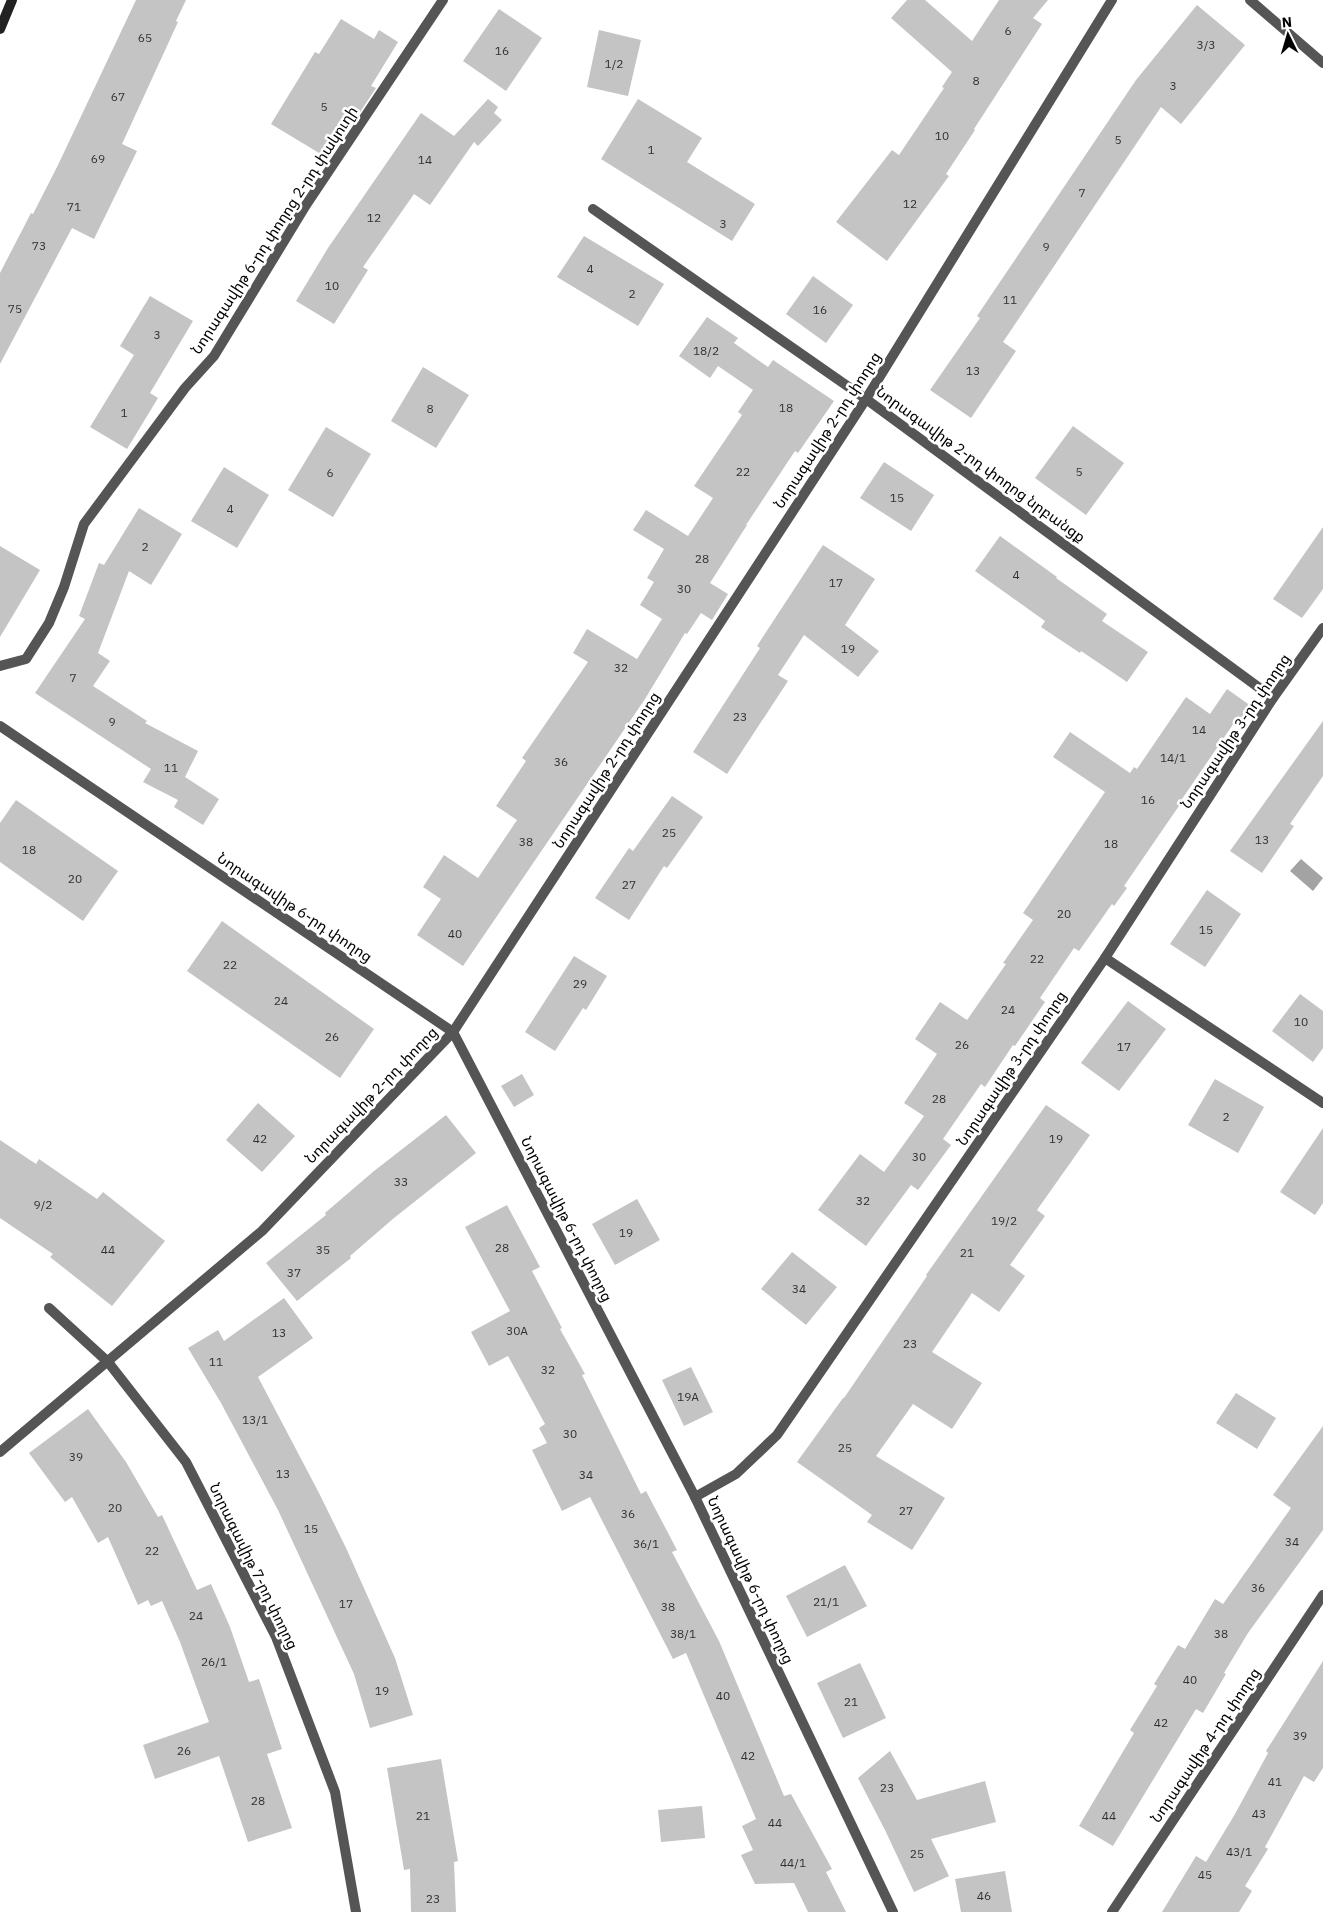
<svg xmlns="http://www.w3.org/2000/svg" width="1323" height="1912" font-family="'IBM Plex Sans','Noto Sans Armenian',sans-serif">
<style>
.water{fill:#a3a3a3}
.building{fill:#c4c4c4}
.lines{fill:none;stroke-linecap:round;stroke-linejoin:round}
.minor{stroke:#555;stroke-width:10}
.secondary{stroke:#222;stroke-width:10}
.labels{text-anchor:middle;dominant-baseline:central;stroke-width:5;stroke-linejoin:round;paint-order:stroke}
.number-label{font-size:12px;fill:#313131}
.street-label{font-size:15px;fill:#000;stroke:#fff}
</style>
<rect width="100%" height="100%" fill="#fff"/>
<polygon class="water" points="1301,859 1323,878 1313,891 1290,871"/>
<g class="building">
<polygon points="136,0 186,0 176,21 178,22 122,144 137,151 94,239 72,228 0,364 0,273 31,213 33,214 58,165"/>
<polygon points="907,0 925,0 972,41 999,0 1048,0 1033,18 1042,24 974,129 975,130 946,174 949,176 887,261 836,222 892,150 899,155 944,88 942,87 952,72 891,18"/>
<polygon points="1197,5 1245,45 1181,124 1161,107 1003,342 1016,351 971,418 930,390 980,318 977,316 1136,80"/>
<polygon points="499,9 542,38 506,91 463,61"/>
<polygon points="341,19 374,39 379,30 398,42 371,86 376,88 329,159 271,124 315,52 319,54"/>
<polygon points="599,30 641,40 628,96 587,87"/>
<polygon points="488,99 498,107 494,113 502,120 478,146 474,142 430,205 414,194 363,267 368,270 334,324 296,301 328,248 421,113 454,136"/>
<polygon points="638,99 702,138 687,162 755,204 732,241 601,159"/>
<polygon points="584,236 664,284 638,326 557,277"/>
<polygon points="813,276 853,305 826,343 786,314"/>
<polygon points="150,296 193,321 150,393 158,398 127,449 90,427 134,355 120,346"/>
<polygon points="707,317 738,338 734,343 768,367 773,360 834,401 798,453 795,451 746,525 747,525 710,583 728,594 712,620 701,613 687,634 685,633 645,699 463,966 417,935 441,899 423,887 444,855 478,878 517,820 496,806 526,761 522,758 588,662 573,653 587,629 637,659 662,619 640,605 654,582 647,578 664,549 633,530 646,510 688,536 713,498 694,486 742,415 738,412 753,390 718,366 710,378 679,356"/>
<polygon points="423,367 469,395 436,448 391,421"/>
<polygon points="1073,426 1124,463 1086,515 1035,478"/>
<polygon points="326,427 371,454 333,517 288,490"/>
<polygon points="884,462 934,495 911,531 860,498"/>
<polygon points="224,467 269,495 237,548 191,521"/>
<polygon points="139,508 182,534 151,585 129,571 98,653 110,661 93,686 147,721 145,723 198,751 185,777 219,799 203,825 174,807 178,800 143,782 151,769 35,693 85,619 79,616 99,563 104,565"/>
<polygon points="1323,527 1323,589 1302,618 1273,599"/>
<polygon points="1000,536 1057,577 1056,578 1107,614 1102,621 1148,652 1127,682 1081,651 1080,653 1041,627 1045,621 975,571"/>
<polygon points="823,545 875,579 845,625 879,651 858,677 804,635 778,675 788,681 727,774 693,752 760,648 757,646"/>
<polygon points="0,546 40,570 0,637"/>
<polygon points="1227,689 1251,706 1238,726 1234,723 1182,799 1183,800 1124,886 1127,888 1114,906 1112,904 1079,951 1074,948 1040,998 1045,1002 1015,1046 1013,1045 985,1087 981,1084 943,1139 951,1145 918,1190 911,1185 866,1246 818,1210 860,1154 884,1172 924,1116 904,1103 937,1054 915,1039 940,1002 967,1020 1006,964 1003,963 1033,920 1023,913 1105,792 1053,757 1070,732 1130,773 1134,767 1137,769 1186,697 1210,714"/>
<polygon points="1323,721 1323,776 1290,824 1294,826 1262,873 1230,851"/>
<polygon points="672,796 703,817 667,868 664,866 629,920 595,898 629,848 633,851"/>
<polygon points="16,800 118,871 83,921 0,862 0,823"/>
<polygon points="1207,890 1241,914 1205,967 1170,944"/>
<polygon points="222,921 374,1029 340,1078 187,971"/>
<polygon points="574,956 607,976 586,1010 583,1008 555,1051 525,1032"/>
<polygon points="1300,994 1323,1011 1323,1048 1313,1062 1272,1031"/>
<polygon points="1128,1001 1166,1029 1119,1091 1081,1063"/>
<polygon points="522,1074 534,1095 514,1107 501,1086"/>
<polygon points="1215,1079 1264,1107 1238,1153 1188,1125"/>
<polygon points="258,1103 295,1136 262,1172 226,1140"/>
<polygon points="1046,1105 1090,1135 1037,1210 1045,1216 1010,1265 1025,1276 999,1312 972,1293 932,1352 982,1383 952,1429 913,1404 876,1456 945,1498 912,1550 867,1522 872,1515 797,1462 843,1398 844,1398 927,1276 926,1275"/>
<polygon points="446,1115 476,1153 394,1218 350,1256 351,1258 297,1301 266,1263 326,1215 325,1213 374,1171"/>
<polygon points="1323,1128 1323,1203 1315,1215 1280,1192"/>
<polygon points="0,1140 36,1164 39,1159 97,1199 103,1192 165,1241 112,1306 50,1257 53,1254 0,1218"/>
<polygon points="637,1199 660,1240 615,1265 592,1224"/>
<polygon points="507,1205 540,1267 532,1271 562,1328 560,1329 585,1374 582,1375 641,1494 646,1491 677,1550 672,1552 719,1641 784,1796 791,1794 832,1869 826,1872 846,1912 808,1912 794,1883 755,1884 741,1855 753,1850 742,1826 756,1819 686,1653 673,1659 590,1497 562,1511 532,1450 547,1443 539,1428 545,1424 508,1356 489,1366 471,1332 510,1311 465,1227"/>
<polygon points="792,1252 837,1287 806,1325 761,1289"/>
<polygon points="284,1298 313,1338 258,1377 319,1493 347,1550 395,1658 413,1715 370,1728 354,1674 278,1510 221,1403 188,1348 218,1330 224,1341"/>
<polygon points="691,1367 713,1412 684,1426 662,1380"/>
<polygon points="1236,1393 1276,1418 1257,1449 1216,1423"/>
<polygon points="88,1409 126,1462 158,1517 162,1515 197,1590 211,1584 230,1627 249,1682 259,1679 282,1749 267,1754 292,1828 248,1842 219,1756 155,1779 143,1745 209,1722 180,1642 162,1601 151,1606 148,1600 138,1605 108,1537 98,1543 72,1497 65,1502 29,1453"/>
<polygon points="1323,1426 1323,1530 1248,1633 1224,1673 1226,1674 1203,1713 1196,1709 1113,1846 1079,1826 1134,1733 1130,1730 1157,1686 1154,1684 1178,1645 1185,1649 1215,1599 1223,1604 1291,1508 1273,1495"/>
<polygon points="845,1565 867,1606 807,1637 786,1596"/>
<polygon points="1323,1661 1323,1768 1314,1782 1304,1776 1265,1847 1268,1849 1245,1886 1252,1891 1239,1912 1162,1912 1196,1856 1206,1862 1235,1814 1268,1753 1266,1751"/>
<polygon points="860,1663 886,1718 843,1738 817,1683"/>
<polygon points="890,1751 917,1800 985,1781 996,1822 931,1839 949,1876 914,1892 885,1830 858,1778"/>
<polygon points="441,1759 458,1861 454,1862 456,1912 411,1912 410,1869 404,1870 387,1768"/>
<polygon points="702,1806 705,1838 661,1842 658,1810"/>
<polygon points="1005,1871 1012,1912 961,1912 955,1879"/>
</g>
<g class="lines">
<g class="minor">
<polyline points="1250,0 1323,63"/>
<polyline points="593,209 866,399 1273,698"/>
<polyline points="0,666 26,659 49,623 64,587 84,524 185,388 214,356 306,205 443,0"/>
<polyline points="0,726 453,1032 695,1497 893,1912"/>
<polyline points="1105,958 1323,1103"/>
<polyline points="49,1308 108,1362 186,1462 276,1637 335,1792 356,1912"/>
<polyline points="0,1452 262,1231 453,1032 866,399 1112,0"/>
<polyline points="695,1497 736,1474 777,1435 1105,958 1273,698 1323,628"/>
<polyline points="1112,1912 1323,1595"/>
</g>
<polyline class="secondary" points="0,29 12,0"/>
</g>
<g class="labels">
<g class="number-label">
<text x="1008" y="30">6</text>
<text x="145" y="37">65</text>
<text x="1206" y="44">3/3</text>
<text x="502" y="50">16</text>
<text x="614" y="63">1/2</text>
<text x="976" y="80">8</text>
<text x="1173" y="85">3</text>
<text x="118" y="96">67</text>
<text x="324" y="106">5</text>
<text x="942" y="135">10</text>
<text x="1118" y="139">5</text>
<text x="651" y="149">1</text>
<text x="98" y="158">69</text>
<text x="425" y="159">14</text>
<text x="1082" y="192">7</text>
<text x="910" y="203">12</text>
<text x="74" y="206">71</text>
<text x="374" y="217">12</text>
<text x="723" y="223">3</text>
<text x="39" y="245">73</text>
<text x="1046" y="246">9</text>
<text x="590" y="268">4</text>
<text x="332" y="285">10</text>
<text x="632" y="293">2</text>
<text x="1010" y="299">11</text>
<text x="15" y="308">75</text>
<text x="820" y="309">16</text>
<text x="157" y="334">3</text>
<text x="706" y="350">18/2</text>
<text x="973" y="370">13</text>
<text x="786" y="407">18</text>
<text x="430" y="408">8</text>
<text x="124" y="412">1</text>
<text x="743" y="471">22</text>
<text x="1079" y="471">5</text>
<text x="330" y="472">6</text>
<text x="897" y="497">15</text>
<text x="230" y="508">4</text>
<text x="145" y="546">2</text>
<text x="702" y="558">28</text>
<text x="1016" y="574">4</text>
<text x="836" y="582">17</text>
<text x="684" y="588">30</text>
<text x="848" y="648">19</text>
<text x="621" y="667">32</text>
<text x="73" y="677">7</text>
<text x="740" y="716">23</text>
<text x="112" y="721">9</text>
<text x="1199" y="729">14</text>
<text x="1173" y="757">14/1</text>
<text x="561" y="761">36</text>
<text x="171" y="767">11</text>
<text x="1148" y="799">16</text>
<text x="669" y="832">25</text>
<text x="1262" y="839">13</text>
<text x="526" y="841">38</text>
<text x="1111" y="843">18</text>
<text x="29" y="849">18</text>
<text x="75" y="878">20</text>
<text x="629" y="884">27</text>
<text x="1064" y="913">20</text>
<text x="1206" y="929">15</text>
<text x="455" y="933">40</text>
<text x="1037" y="958">22</text>
<text x="230" y="964">22</text>
<text x="580" y="983">29</text>
<text x="281" y="1000">24</text>
<text x="1008" y="1009">24</text>
<text x="1301" y="1021">10</text>
<text x="332" y="1036">26</text>
<text x="962" y="1044">26</text>
<text x="1124" y="1046">17</text>
<text x="939" y="1098">28</text>
<text x="1226" y="1116">2</text>
<text x="260" y="1138">42</text>
<text x="1056" y="1138">19</text>
<text x="919" y="1156">30</text>
<text x="401" y="1181">33</text>
<text x="863" y="1200">32</text>
<text x="43" y="1204">9/2</text>
<text x="1004" y="1220">19/2</text>
<text x="626" y="1232">19</text>
<text x="502" y="1247">28</text>
<text x="108" y="1249">44</text>
<text x="323" y="1249">35</text>
<text x="967" y="1252">21</text>
<text x="294" y="1272">37</text>
<text x="799" y="1288">34</text>
<text x="517" y="1330">30A</text>
<text x="279" y="1332">13</text>
<text x="910" y="1343">23</text>
<text x="216" y="1361">11</text>
<text x="548" y="1369">32</text>
<text x="688" y="1396">19A</text>
<text x="255" y="1419">13/1</text>
<text x="570" y="1433">30</text>
<text x="845" y="1447">25</text>
<text x="76" y="1456">39</text>
<text x="283" y="1473">13</text>
<text x="586" y="1474">34</text>
<text x="115" y="1507">20</text>
<text x="906" y="1510">27</text>
<text x="628" y="1513">36</text>
<text x="311" y="1528">15</text>
<text x="1292" y="1541">34</text>
<text x="646" y="1543">36/1</text>
<text x="152" y="1550">22</text>
<text x="1258" y="1587">36</text>
<text x="826" y="1601">21/1</text>
<text x="346" y="1603">17</text>
<text x="668" y="1606">38</text>
<text x="196" y="1615">24</text>
<text x="683" y="1633">38/1</text>
<text x="1221" y="1633">38</text>
<text x="214" y="1661">26/1</text>
<text x="1190" y="1679">40</text>
<text x="382" y="1690">19</text>
<text x="723" y="1695">40</text>
<text x="851" y="1701">21</text>
<text x="1161" y="1722">42</text>
<text x="1300" y="1735">39</text>
<text x="184" y="1750">26</text>
<text x="748" y="1755">42</text>
<text x="1275" y="1781">41</text>
<text x="887" y="1787">23</text>
<text x="258" y="1800">28</text>
<text x="1259" y="1813">43</text>
<text x="423" y="1815">21</text>
<text x="1109" y="1815">44</text>
<text x="775" y="1822">44</text>
<text x="1239" y="1851">43/1</text>
<text x="917" y="1853">25</text>
<text x="793" y="1862">44/1</text>
<text x="1205" y="1874">45</text>
<text x="984" y="1895">46</text>
<text x="433" y="1898">23</text>
</g>
<g class="street-label">
<text transform="translate(274 230) rotate(-57)">Նորագավիթ 6-րդ փողոց 2-րդ փակուղի</text>
<text transform="translate(827 430) rotate(-57)">Նորագավիթ 2-րդ փողոց</text>
<text transform="translate(981 464) rotate(36)">Նորագավիթ 2-րդ փողոց նրբանցք</text>
<text transform="translate(1235 731) rotate(-56)">Նորագավիթ 3-րդ փողոց</text>
<text transform="translate(606 770) rotate(-57)">Նորագավիթ 2-րդ փողոց</text>
<text transform="translate(295 907) rotate(34)">Նորագավիթ 6-րդ փողոց</text>
<text transform="translate(1011 1068) rotate(-56)">Նորագավիթ 3-րդ փողոց</text>
<text transform="translate(371 1095) rotate(-46)">Նորագավիթ 2-րդ փողոց</text>
<text transform="translate(567 1219) rotate(63)">Նորագավիթ 6-րդ փողոց</text>
<text transform="translate(254 1566) rotate(64)">Նորագավիթ 7-րդ փողոց</text>
<text transform="translate(751 1580) rotate(65)">Նորագավիթ 6-րդ փողոց</text>
<text transform="translate(1205 1745) rotate(-56)">Նորագավիթ 4-րդ փողոց</text>
</g>
</g>
<g transform="translate(1288 35) rotate(355)" stroke="#ffffff" stroke-width="4" paint-order="stroke">
<path d="M0-4L9 19L0 12L-9 19Z" fill="#000000"/>
<text y="-8" font-size="14" font-weight="bold" text-anchor="middle" fill="#000000">N</text>
</g>
</svg>
